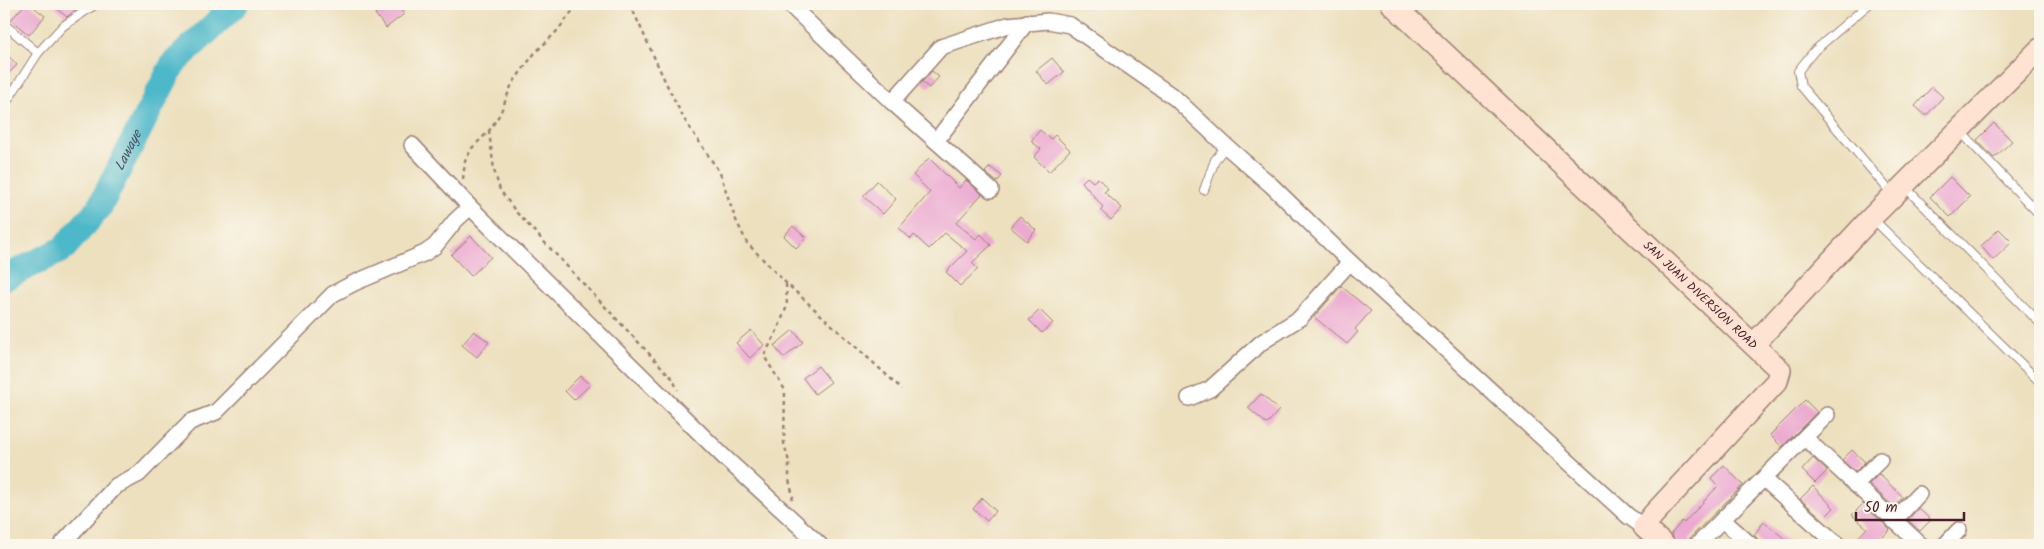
<svg xmlns="http://www.w3.org/2000/svg" width="2044" height="549" font-family="Kalam,sans-serif">
<style>
.lines{fill:none;stroke-linecap:round;stroke-linejoin:round}
.river{stroke:#4db8c9;stroke-width:26}
.building{fill:#ecaad1}
.lane-casing{stroke:#9c8075;stroke-width:10}
.street-casing{stroke:#9c8075;stroke-width:18}
.secondary-casing{stroke:#9c8075;stroke-width:24}
.path{stroke:#9c8075;stroke-width:2.5;stroke-dasharray:4 4;stroke-linecap:butt}
.lane{stroke:#fff;stroke-width:8}
.street{stroke:#fff;stroke-width:15}
.secondary{stroke:#fee3d2;stroke-width:21}
.labels{text-anchor:middle;dominant-baseline:central;stroke-width:4;stroke-linejoin:round;paint-order:stroke}
.street-label{font-size:12px;fill:#4a1f2b;stroke:#fbf7ec}
.water-label{font-size:14px;font-style:italic;fill:#4b5562;stroke:#fbf7ec}
</style>
<rect width="100%" height="100%" fill="#fbf7ec"/>
<filter id="ink" filterUnits="userSpaceOnUse"><feTurbulence type="fractalNoise" baseFrequency=".02" numOctaves="2"/><feDisplacementMap in="SourceGraphic" scale="10" xChannelSelector="R" yChannelSelector="G"/><feConvolveMatrix kernelMatrix="1 2 1 2 8 2 1 2 1" color-interpolation-filters="sRGB"/></filter>
<filter id="wash" filterUnits="userSpaceOnUse"><feTurbulence type="fractalNoise" baseFrequency=".0096" numOctaves="4" result="noise"/><feDisplacementMap in="SourceGraphic" scale="20" xChannelSelector="R" yChannelSelector="G"/><feGaussianBlur stdDeviation="1.12" result="paint"/><feColorMatrix in="noise" values="0 0 0 0 0 0 0 0 0 0 0 0 0 0 0 0 0 1.4 0 .05"/><feComposite in="paint" operator="in"/></filter>
<g filter="url(#wash)">
<rect width="100%" height="100%" fill="#ede0bf"/>
<g class="lines">
<path class="river" id="s1" d="M4 278 63 249 99 208 173 64 236 4"/>
</g>
<g id="blocks">
<g class="building">
<polygon points="25,4 30,4 45,16 29,35 11,20"/>
<polygon points="51,4 81,4 67,17"/>
<polygon points="388,4 396,4 404,14 386,28 375,14"/>
<polygon points="4,51 17,65 4,78"/>
<polygon points="1052,58 1064,72 1048,85 1036,71"/>
<polygon points="932,71 939,77 929,88 922,82"/>
<polygon points="1932,87 1943,97 1926,116 1915,106"/>
<polygon points="1994,123 2012,141 1994,158 1977,140"/>
<polygon points="1040,130 1051,139 1055,135 1070,150 1049,172 1034,157 1041,149 1031,141"/>
<polygon points="929,158 959,188 966,180 982,194 956,223 976,239 981,234 991,245 972,263 978,269 960,286 946,272 967,251 945,233 929,249 914,235 911,239 899,228 930,192 913,175"/>
<polygon points="990,167 1002,176 997,182 985,172"/>
<polygon points="1087,177 1093,182 1098,178 1108,189 1104,192 1122,208 1111,220 1100,210 1103,207 1082,182"/>
<polygon points="1950,177 1970,197 1950,217 1930,197"/>
<polygon points="877,181 896,199 883,214 863,196"/>
<polygon points="1020,216 1036,230 1027,241 1010,227"/>
<polygon points="793,226 806,238 796,248 784,236"/>
<polygon points="1999,229 2012,242 1993,260 1981,246"/>
<polygon points="471,236 491,257 471,276 451,255"/>
<polygon points="1341,286 1371,311 1355,329 1358,332 1347,344 1314,317"/>
<polygon points="1040,310 1053,323 1042,333 1029,320"/>
<polygon points="751,330 764,345 750,358 736,343"/>
<polygon points="793,330 803,342 784,358 774,346"/>
<polygon points="474,331 489,342 477,357 462,345"/>
<polygon points="818,366 831,382 815,394 803,378"/>
<polygon points="580,376 590,385 574,400 565,391"/>
<polygon points="1261,394 1279,410 1267,424 1248,408"/>
<polygon points="1805,400 1817,412 1782,447 1770,435"/>
<polygon points="1852,450 1865,462 1855,472 1842,460"/>
<polygon points="1813,458 1827,471 1815,483 1802,470"/>
<polygon points="1724,465 1743,485 1690,538 1688,545 1678,545 1671,534 1682,521 1684,523 1718,486 1711,478"/>
<polygon points="1879,474 1903,497 1894,507 1869,484"/>
<polygon points="1813,486 1834,508 1823,519 1800,499"/>
<polygon points="982,498 996,511 987,521 973,509"/>
<polygon points="1863,504 1890,530 1875,545 1851,545 1867,528 1852,515"/>
<polygon points="1918,508 1931,520 1920,531 1908,520"/>
<polygon points="1764,522 1780,535 1791,545 1760,545 1760,542 1754,535"/>
</g>
</g>
</g>
<g filter="url(#ink)">
<use href="#blocks" fill-opacity="0" stroke="#9c8075" stroke-width="1"/>
<g class="lines">
<defs>
<g id="lane">
<polyline points="1869,4 1814,51 1798,71 1801,86 1892,194"/>
<polyline points="4,24 38,53"/>
<polyline points="4,106 38,53 63,26 96,4"/>
<polyline points="1960,131 2040,215"/>
<polyline points="1905,187 2040,323"/>
<polyline points="1204,190 1215,160 1226,146"/>
<polyline points="1873,219 2039,381"/>
</g>
<g id="street">
<polyline points="789,4 892,102 991,190"/>
<polyline points="892,102 941,47 1008,25 1048,21 1070,25 1175,98 1226,146 1271,185 1350,262 1628,516 1644,527"/>
<polyline points="936,141 1027,22"/>
<polyline points="412,145 470,207 724,457 820,545"/>
<polyline points="1189,398 1210,389 1262,342 1300,318 1350,262"/>
<polyline points="1805,438 1921,545"/>
<polyline points="1764,479 1838,545"/>
<polyline points="1855,485 1880,460"/>
<polyline points="1723,520 1751,545"/>
<polyline points="1894,521 1919,494"/>
<polyline points="61,545 116,486 139,474 190,422 216,412 333,294 354,283 425,253 435,246 455,221 470,207"/>
<polyline points="1697,545 1827,415"/>
<polyline points="1945,545 1959,530"/>
</g>
<g id="secondary">
<path id="s2" d="M1392 4 1780 370 1777 381 1652 516 1644 527 1664 545"/>
<polyline points="1754,344 1871,218 2040,49"/>
</g>
</defs>
<use href="#lane" class="lane-casing"/>
<use href="#street" class="street-casing"/>
<use href="#secondary" class="secondary-casing"/>
<g class="path">
<polyline points="630,4 665,81 684,119 720,173 735,218 747,243 786,283 902,389"/>
<polyline points="489,131 494,170 500,190 517,213 672,378 678,390"/>
<polyline points="463,179 465,161 472,148 489,131 500,114 512,84 534,54 557,31 578,4"/>
<polyline points="786,284 787,306 778,329 764,356 785,390 784,443 789,462 789,480 793,496 792,500"/>
</g>
<use href="#lane" class="lane"/>
<use href="#street" class="street"/>
<use href="#secondary" class="secondary"/>
</g>
</g>
<g class="labels">
<g class="street-label">
<text stroke="none"><textPath href="#s2" startOffset="424">SAN JUAN DIVERSION ROAD</textPath></text>
</g>
<g class="water-label">
<text stroke="none"><textPath href="#s1" startOffset="185">Lawaye</textPath></text>
</g>
</g>
<rect width="2044" height="549" fill="none" stroke="#fbf7ec" stroke-width="20"/>
<path d="M1856 512v8h108v-8" fill="none" stroke="#4a1f2b" stroke-width="2.5"/>
<text x="1864" y="512" font-size="15" fill="#4a1f2b" stroke="#fbf7ec" stroke-width="4" paint-order="stroke">50 m</text>
</svg>
